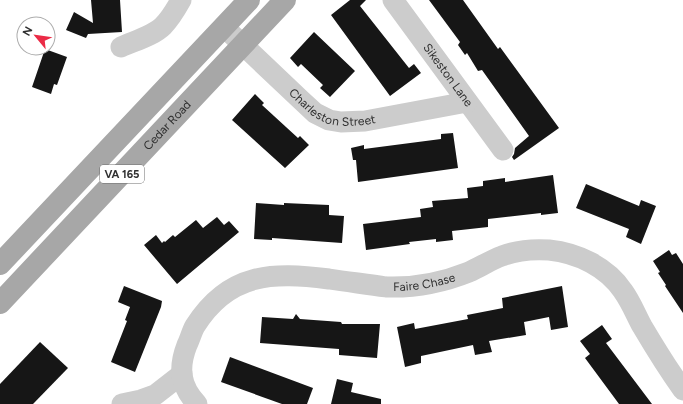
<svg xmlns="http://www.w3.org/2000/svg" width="683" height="404" font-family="Figtree,sans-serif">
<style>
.building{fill:#161616}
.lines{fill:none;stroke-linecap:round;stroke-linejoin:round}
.minor{stroke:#ccc;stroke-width:21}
.major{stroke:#a7a7a7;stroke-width:22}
.labels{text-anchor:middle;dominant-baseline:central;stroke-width:4;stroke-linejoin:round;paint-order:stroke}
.shield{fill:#fff;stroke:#6d6d6d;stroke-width:1}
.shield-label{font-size:11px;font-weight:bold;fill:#2f2f2f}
.street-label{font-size:12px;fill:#2f2f2f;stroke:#fff}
</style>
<rect width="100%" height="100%" fill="#fff"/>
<g class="building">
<polygon points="91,0 120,0 122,32 88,34 86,38 66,30 74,12 93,23"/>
<polygon points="350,0 366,0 360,6 409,68 414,64 421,73 390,96 331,15"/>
<polygon points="429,0 463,0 498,49 500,47 559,128 514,160 512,157 514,154 515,148 529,136 482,70 478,71 467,53 465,55 458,45 460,42"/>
<polygon points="314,32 355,71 330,97 320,88 323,85 301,64 298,67 290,58"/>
<polygon points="45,49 67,57 57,85 54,84 51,94 32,87"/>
<polygon points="255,94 264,103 262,105 298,138 300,136 309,145 285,168 232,120"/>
<polygon points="453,133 458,168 358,182 356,160 353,160 351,148 364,145 364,149 441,139 441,134"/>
<polygon points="553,175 558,213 541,215 541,213 488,219 488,227 452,231 453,240 436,242 436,239 409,242 410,244 366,250 363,224 421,217 420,209 433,207 432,201 468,198 467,188 483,186 483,181 505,178 505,182"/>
<polygon points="586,184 639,206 641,200 656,206 641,244 626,237 629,229 576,208"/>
<polygon points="256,203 284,205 284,203 329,205 329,215 344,216 342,243 272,238 272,240 254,239"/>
<polygon points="217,217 224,225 229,221 239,232 177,284 144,245 156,235 162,243 164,241 165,242 173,235 175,237 196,220 203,228"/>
<polygon points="669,250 672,255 676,253 683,264 683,313 665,286 666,285 658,273 660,272 653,261"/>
<polygon points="124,286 162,301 161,307 135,372 111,362 127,321 125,320 130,307 118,302"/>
<polygon points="562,286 568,327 551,330 549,317 524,322 526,335 489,341 492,352 475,355 473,345 421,356 421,363 405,367 397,327 414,323 415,329 468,319 467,315 503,308 502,298"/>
<polygon points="296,314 300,319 341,322 342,324 380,324 377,358 339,355 339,349 260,343 262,317 293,319"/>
<polygon points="602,325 612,339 606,343 652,404 619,404 585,358 590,354 580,341"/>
<polygon points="40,342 68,368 33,404 0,404 0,384"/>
<polygon points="230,357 313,388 307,404 282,404 221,382"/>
<polygon points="337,379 353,383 351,392 381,399 381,404 331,404"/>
</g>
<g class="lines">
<g class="minor">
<path id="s1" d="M393 0 503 150"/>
<path id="s2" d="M224 27 301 100 315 113 329 120 341 122 365 121 467 102"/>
<path d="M121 47C134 41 153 36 163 26 171 18 176 9 181 0"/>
<polyline points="122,404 141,400 155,395 182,374"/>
<path id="s3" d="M197 404C180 386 178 368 187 345 190 339 192 331 195 326 229 272 273 272 329 279 348 282 367 284 386 287 414 288 444 282 469 272 480 267 491 260 502 256 517 250 533 249 549 250 578 253 607 267 623 291 631 302 636 315 642 326 655 348 668 369 683 390"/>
</g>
<g class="major">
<polyline points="0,264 249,0"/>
<path id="s4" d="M0 303 285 0"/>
</g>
</g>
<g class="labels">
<rect class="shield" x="100" y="165" width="44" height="18" rx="3"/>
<g class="shield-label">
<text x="122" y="174">VA 165</text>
</g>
<g class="street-label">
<text stroke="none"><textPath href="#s1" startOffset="93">Sikeston Lane</textPath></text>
<text stroke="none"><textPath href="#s2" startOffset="140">Charleston Street</textPath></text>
<text stroke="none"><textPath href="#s4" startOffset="244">Cedar Road</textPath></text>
<text stroke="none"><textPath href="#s3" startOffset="333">Faire Chase</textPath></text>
</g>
</g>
<g transform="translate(36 36) rotate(299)"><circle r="19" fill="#ffffff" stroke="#acacac"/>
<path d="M0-3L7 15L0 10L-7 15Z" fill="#eb2b46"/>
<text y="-6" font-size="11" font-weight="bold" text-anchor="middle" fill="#2f2f2f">N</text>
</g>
</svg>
